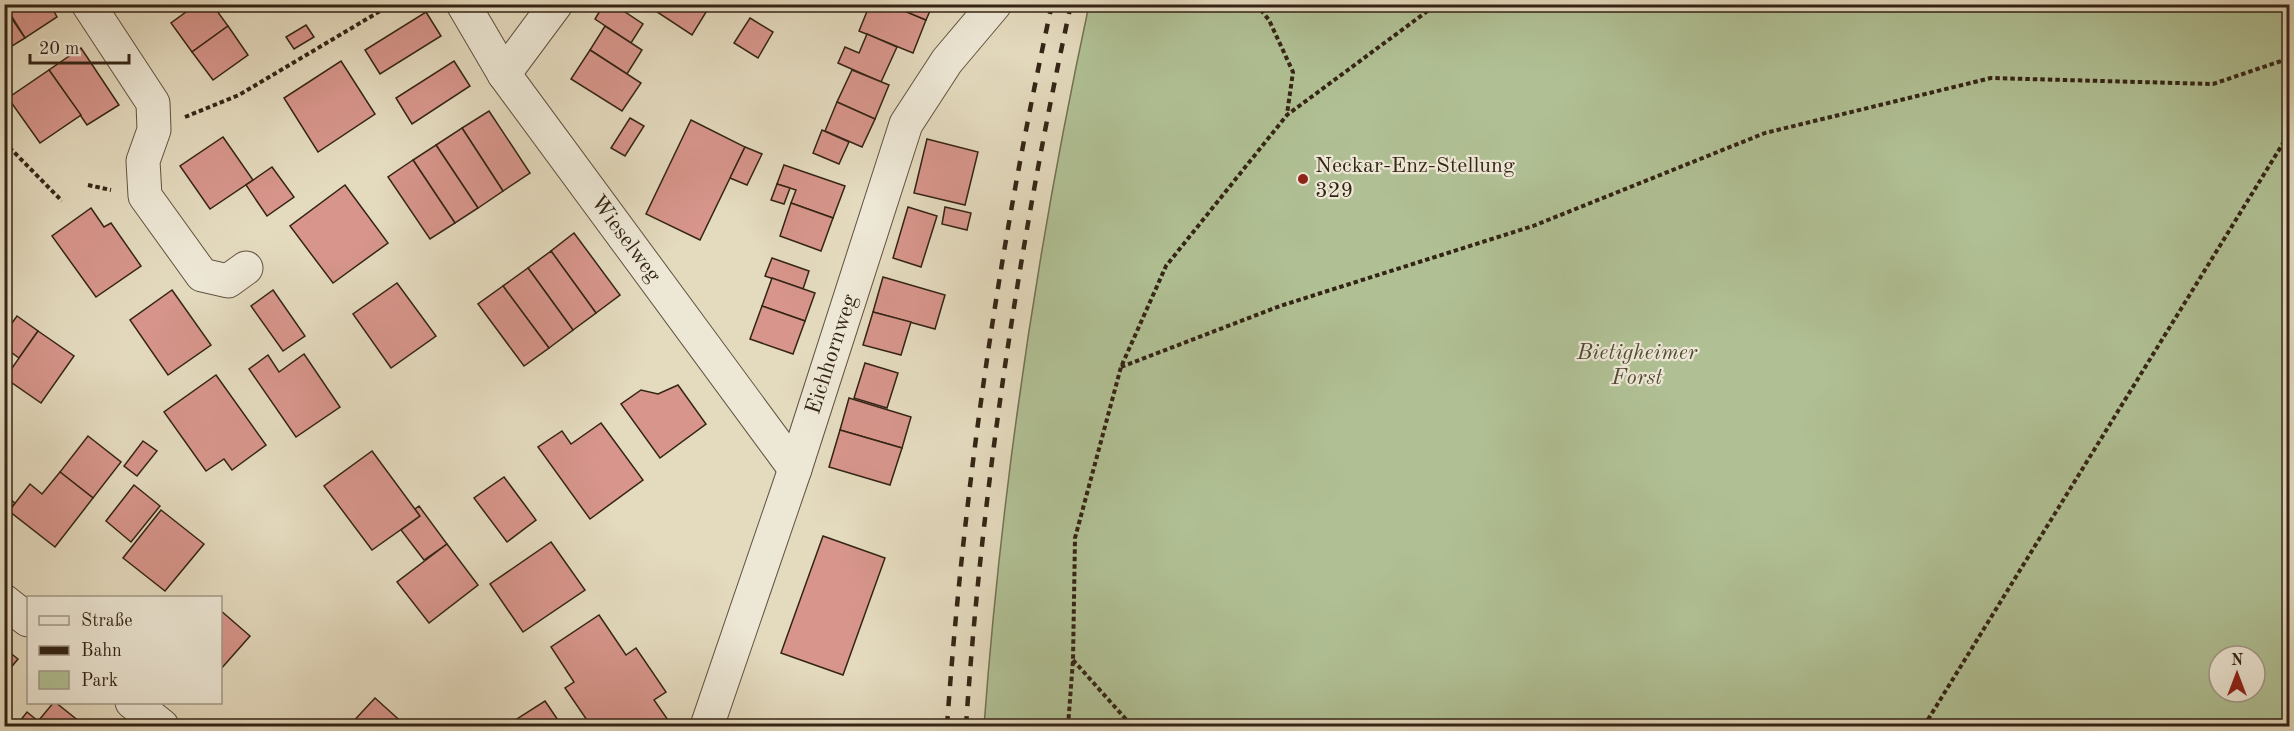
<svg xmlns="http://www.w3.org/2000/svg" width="2294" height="731" font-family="'Old Standard TT',serif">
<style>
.green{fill:#b0c094;stroke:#727254;stroke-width:1.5;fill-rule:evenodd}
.building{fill:#d7958b;stroke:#342415;stroke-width:1.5}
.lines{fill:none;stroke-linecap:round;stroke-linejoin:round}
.minor-casing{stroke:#60523f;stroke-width:35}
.path{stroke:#342415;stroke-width:4;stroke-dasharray:4.5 3;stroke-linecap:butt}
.minor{stroke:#ede7d5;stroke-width:33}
.rail{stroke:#342415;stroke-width:4.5;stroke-dasharray:10 10;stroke-linecap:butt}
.poi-dot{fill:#8f2418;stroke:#ede7d5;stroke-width:2}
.labels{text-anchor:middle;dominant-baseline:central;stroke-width:4.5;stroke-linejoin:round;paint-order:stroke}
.poi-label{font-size:22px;fill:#342415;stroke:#ede7d5;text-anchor:start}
.street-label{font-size:22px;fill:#342415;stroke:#ede7d5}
.park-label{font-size:22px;font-style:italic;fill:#534b35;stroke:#ede7d5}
</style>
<rect width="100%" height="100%" fill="#e4dabe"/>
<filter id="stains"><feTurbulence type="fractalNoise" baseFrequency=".00333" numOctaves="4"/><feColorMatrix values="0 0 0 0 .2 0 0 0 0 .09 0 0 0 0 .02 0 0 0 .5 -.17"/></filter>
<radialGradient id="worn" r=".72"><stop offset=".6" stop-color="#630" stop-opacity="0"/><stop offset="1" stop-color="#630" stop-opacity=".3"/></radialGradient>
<path class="green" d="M1089 5H2289V726H984C1002 484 1038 242 1089 5ZM2219 656H2255V692H2219Z"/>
<g class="building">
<polygon points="4,4 50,4 57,17 25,38"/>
<polygon points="197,4 212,4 228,26 192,52 171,23"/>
<polygon points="604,4 613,4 643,24 631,43 595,19"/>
<polygon points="645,4 711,4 692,35"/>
<polygon points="870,4 888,4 926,20 913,53 859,31"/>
<polygon points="888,4 933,4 926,20"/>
<polygon points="4,7 25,38 4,51"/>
<polygon points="426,12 441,36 380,74 365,50"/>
<polygon points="750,18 773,32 758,58 734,43"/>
<polygon points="306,25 314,37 294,49 286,37"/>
<polygon points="228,26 248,55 213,80 192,52"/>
<polygon points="605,26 642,50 627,74 590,50"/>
<polygon points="867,34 897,47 881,82 838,63 845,47 859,53"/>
<polygon points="81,48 119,105 87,125 49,70"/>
<polygon points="590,50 641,83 622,111 571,79"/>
<polygon points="341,61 375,114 318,152 284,98"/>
<polygon points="454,61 470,86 412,124 396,98"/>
<polygon points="49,70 81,115 40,143 8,98"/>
<polygon points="852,70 889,85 875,119 837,102"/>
<polygon points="837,102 875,119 862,147 825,131"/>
<polygon points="489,111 530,173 503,191 462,128"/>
<polygon points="630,118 644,126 625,156 611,148"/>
<polygon points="691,120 745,147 700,240 646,214"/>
<polygon points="462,128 503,191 478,208 436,145"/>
<polygon points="822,130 849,142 839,164 813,153"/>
<polygon points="223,137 253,180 210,209 180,166"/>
<polygon points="927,139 978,152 965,205 914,193"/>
<polygon points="436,145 478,208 455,223 413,160"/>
<polygon points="745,147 762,154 747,185 730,178"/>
<polygon points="413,160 455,223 430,239 388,177"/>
<polygon points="784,165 845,186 833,218 791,203 796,190 777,184"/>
<polygon points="272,167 294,197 267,216 246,185"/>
<polygon points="777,184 790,188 784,204 771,200"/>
<polygon points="345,185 388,243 333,283 290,226"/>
<polygon points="791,203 833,218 821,251 780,236"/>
<polygon points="908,207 937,216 921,267 893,258"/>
<polygon points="945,207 971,213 967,230 942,224"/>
<polygon points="91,208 104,227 111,223 141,266 96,297 52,236"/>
<polygon points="574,233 620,295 596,313 551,251"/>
<polygon points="551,251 596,313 573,330 528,268"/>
<polygon points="772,258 809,271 803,289 765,276"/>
<polygon points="528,268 573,330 549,348 503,286"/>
<polygon points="883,277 945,295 935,329 873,312"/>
<polygon points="772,278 815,293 805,321 762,306"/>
<polygon points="397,283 436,336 391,368 353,314"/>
<polygon points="503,286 549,348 524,366 478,304"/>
<polygon points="172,290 211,345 168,375 130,320"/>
<polygon points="273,290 305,336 283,351 251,306"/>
<polygon points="762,306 805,321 793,354 750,339"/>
<polygon points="873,312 911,322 901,355 863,345"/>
<polygon points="17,316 38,331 19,358 4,347 4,334"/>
<polygon points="38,331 74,356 41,403 5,378"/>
<polygon points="304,354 340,407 296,437 249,369 268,355 279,372"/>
<polygon points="865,363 898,373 887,408 854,398"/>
<polygon points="216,375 266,445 232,470 224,459 206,471 164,412"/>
<polygon points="678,385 706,424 660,458 621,404 641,390 658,394"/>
<polygon points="849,398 911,417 902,448 840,430"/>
<polygon points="601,423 643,480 590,519 538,447 562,431 571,444"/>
<polygon points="840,430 902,448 890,485 829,467"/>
<polygon points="88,436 121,462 93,498 60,472"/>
<polygon points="143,441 157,451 137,476 124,466"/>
<polygon points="372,451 420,516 372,550 324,486"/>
<polygon points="60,472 93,498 55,547 9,511 30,484 42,494"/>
<polygon points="504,477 536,520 507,542 474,498"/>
<polygon points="134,485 160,506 131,542 106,521"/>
<polygon points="4,495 15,503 4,517"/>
<polygon points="419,506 447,544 424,560 401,530 420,516 415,509"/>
<polygon points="161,510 204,544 165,591 123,558"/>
<polygon points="823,536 885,558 843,675 781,653"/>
<polygon points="551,542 585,590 523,632 490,584"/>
<polygon points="447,544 478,585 429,623 397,582"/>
<polygon points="220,610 250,636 220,670"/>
<polygon points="599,615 626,655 636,648 666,692 654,700 668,720 659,726 591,726 565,688 574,682 551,647"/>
<polygon points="4,648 18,659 4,676"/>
<polygon points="375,698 406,726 349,726"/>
<polygon points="545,701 562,726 506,726"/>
<polygon points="54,702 55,702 85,726 34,726"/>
<polygon points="27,712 38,721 34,726 16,726"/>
</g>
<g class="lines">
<defs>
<g id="minor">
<polyline points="88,4 153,103 154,130 143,161 145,196 202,275 228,281 246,268"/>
<path id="s1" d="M463 4 504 74 795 469"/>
<polyline points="504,74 556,4"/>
<polyline points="4,601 28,620"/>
<polyline points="132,702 162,726"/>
<path id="s2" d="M707 726 795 469 906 124 947 61 995 4"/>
</g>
</defs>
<use href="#minor" class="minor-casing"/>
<g class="path">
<polyline points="1256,4 1269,20 1293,72 1287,114"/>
<polyline points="185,117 239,95 392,4"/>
<polyline points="4,142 62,201"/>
<polyline points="88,185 111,190"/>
<polyline points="1121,367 1280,306 1533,226 1765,133 1991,78 2213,84 2290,58"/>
<polyline points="1073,660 1132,726"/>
<polyline points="1068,726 1073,660 1075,538 1121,367 1166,266 1287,115 1437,4"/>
<polyline points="1924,726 2290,132"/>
</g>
<use href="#minor" class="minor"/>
<g class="rail">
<path d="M947 726C964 484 1000 242 1052 4"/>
<path d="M966 726C982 487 1020 239 1071 4"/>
</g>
</g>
<circle class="poi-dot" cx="1303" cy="179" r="6"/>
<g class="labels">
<g class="poi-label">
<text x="1315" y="166">Neckar-Enz-Stellung<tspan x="1315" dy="25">329</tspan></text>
</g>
<g class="street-label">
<text stroke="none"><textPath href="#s1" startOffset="286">Wieselweg</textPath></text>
<text stroke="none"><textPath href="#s2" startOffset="392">Eichhornweg</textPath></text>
</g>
<g class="park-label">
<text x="1637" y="353">Bietigheimer<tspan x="1637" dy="25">Forst</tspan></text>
</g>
</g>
<rect width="2294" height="731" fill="none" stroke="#e4dabe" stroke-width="24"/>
<rect x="6" y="6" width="2282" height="719" fill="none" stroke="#342415" stroke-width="3"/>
<rect x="12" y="12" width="2270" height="707" fill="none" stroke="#342415" stroke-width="1.5"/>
<rect x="27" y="596" width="195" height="108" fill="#ede7d5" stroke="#a39988" stroke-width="1.5"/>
<rect x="39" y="616" width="30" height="9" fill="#ede7d5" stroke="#a39988" stroke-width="1.5"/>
<text x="81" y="626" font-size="18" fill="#342415">Straße</text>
<rect x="39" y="646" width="30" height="9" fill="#342415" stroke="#a39988" stroke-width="1.5"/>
<text x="81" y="656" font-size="18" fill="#342415">Bahn</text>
<rect x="39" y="671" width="30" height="18" fill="#b0c094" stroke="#a39988" stroke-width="1.5"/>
<text x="81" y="686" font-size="18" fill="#342415">Park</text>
<g transform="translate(2237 674)"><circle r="28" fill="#ede7d5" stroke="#a39988" stroke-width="1.5"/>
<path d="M0-4.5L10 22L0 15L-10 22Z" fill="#8f2418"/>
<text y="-9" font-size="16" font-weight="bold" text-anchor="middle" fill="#342415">N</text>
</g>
<path d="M30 54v9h99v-9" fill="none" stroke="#342415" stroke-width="3"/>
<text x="39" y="54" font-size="18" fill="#342415" stroke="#ede7d5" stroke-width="4.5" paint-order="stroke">20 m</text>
<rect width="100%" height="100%" filter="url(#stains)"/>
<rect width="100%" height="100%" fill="url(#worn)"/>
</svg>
